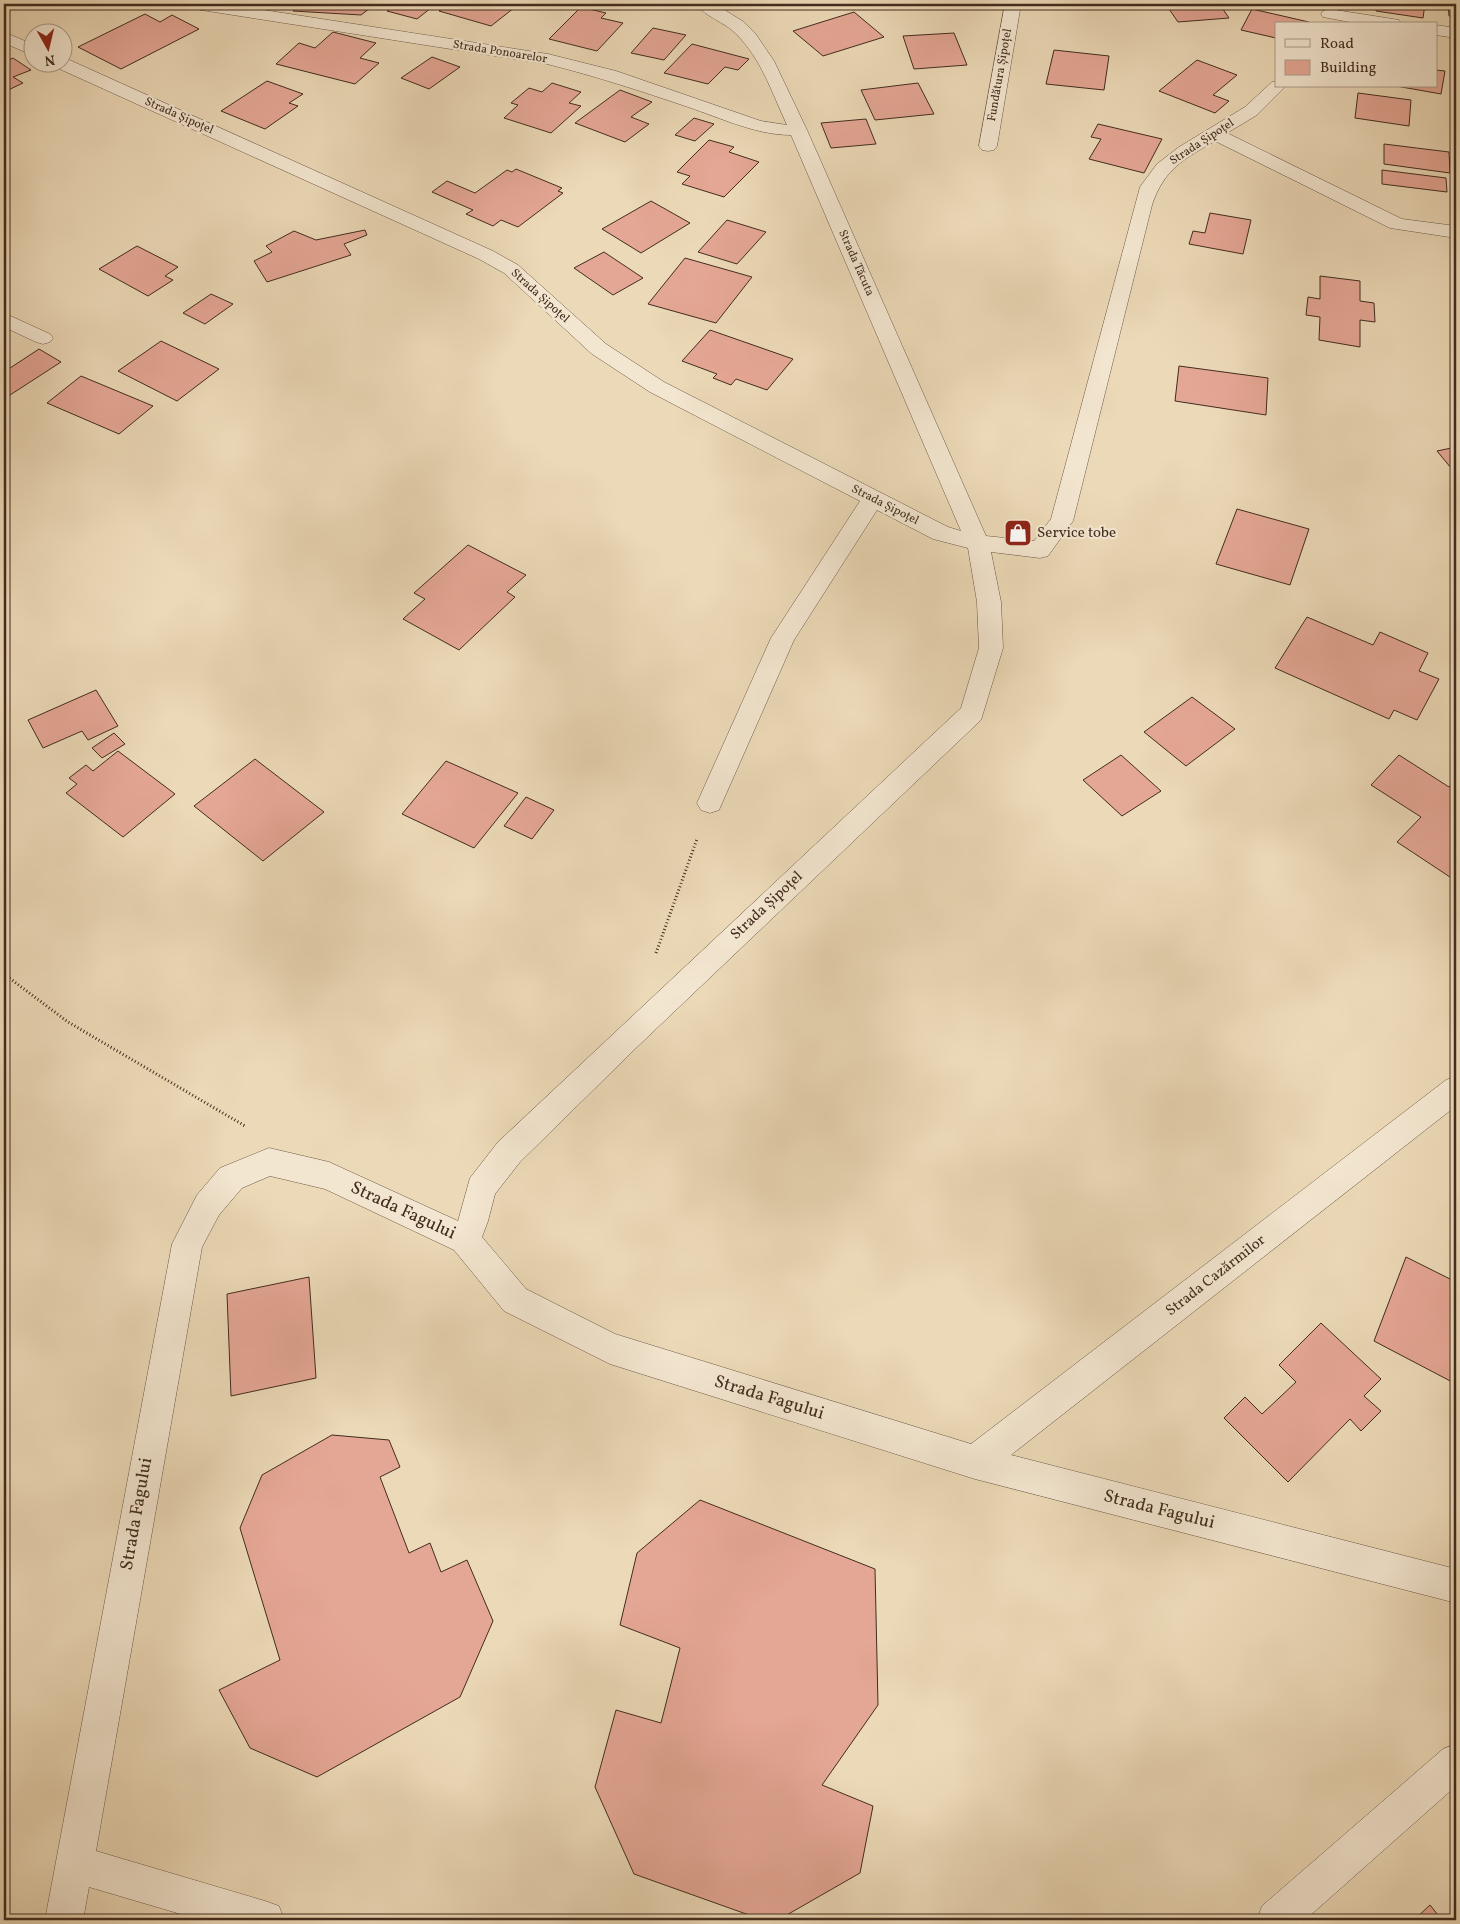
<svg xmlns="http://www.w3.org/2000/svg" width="1460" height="1924" font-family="Vollkorn,serif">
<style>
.building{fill:#e5a795;stroke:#422c1f}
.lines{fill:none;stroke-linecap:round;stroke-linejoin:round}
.minor-casing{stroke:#6c5745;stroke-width:1}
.path{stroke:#422c1f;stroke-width:3;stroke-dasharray:1 2.5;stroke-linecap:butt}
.minor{fill:#f3e6d0;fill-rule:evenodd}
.labels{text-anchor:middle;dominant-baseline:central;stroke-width:4.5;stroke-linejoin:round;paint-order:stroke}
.far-street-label{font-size:12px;fill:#422c1f;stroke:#f3e6d0}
.poi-label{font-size:15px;fill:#422c1f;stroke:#f3e6d0;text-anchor:start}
.street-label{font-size:15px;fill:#422c1f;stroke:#f3e6d0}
.near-street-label{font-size:18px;fill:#422c1f;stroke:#f3e6d0}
</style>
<rect width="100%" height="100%" fill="#ecd9b7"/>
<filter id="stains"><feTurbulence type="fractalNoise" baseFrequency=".004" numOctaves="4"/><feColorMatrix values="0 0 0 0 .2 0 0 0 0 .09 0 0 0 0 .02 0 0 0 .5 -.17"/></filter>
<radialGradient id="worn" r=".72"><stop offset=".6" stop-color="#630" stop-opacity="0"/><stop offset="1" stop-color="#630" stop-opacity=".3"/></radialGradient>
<g class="building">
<polygon points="301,4 369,4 374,5 361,15 293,11"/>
<polygon points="397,4 436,4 417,19 387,11"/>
<polygon points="449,4 519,4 491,26 439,11"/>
<polygon points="1378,4 1425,4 1423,18 1376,11"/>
<polygon points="1448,4 1456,4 1456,17 1449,16"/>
<polygon points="1220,5 1229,18 1178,22 1169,9"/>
<polygon points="581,7 606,13 601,18 623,23 597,51 549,39"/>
<polygon points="1252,9 1309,22 1308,24 1276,24 1276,38 1241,30"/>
<polygon points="854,12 884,37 823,56 793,31"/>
<polygon points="145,14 160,22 172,15 199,29 121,69 78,47"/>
<polygon points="653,28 686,35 664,60 631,53"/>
<polygon points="333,32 376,43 360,58 379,63 355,84 276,64 299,43 315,48"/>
<polygon points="954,33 967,65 914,69 903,36"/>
<polygon points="692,44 749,59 738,70 725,67 708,84 664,73"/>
<polygon points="1054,50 1109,56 1104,90 1046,84"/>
<polygon points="432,57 460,67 429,89 401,78"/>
<polygon points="13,58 31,70 13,77 23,83 4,92 4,62"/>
<polygon points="1197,60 1237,75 1213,95 1229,101 1215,113 1159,91"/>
<polygon points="1436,70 1445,71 1441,94 1396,86 1436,86"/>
<polygon points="267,81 303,94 289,103 298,106 265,129 221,111"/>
<polygon points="552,83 581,92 569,103 581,106 551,133 504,118 518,105 511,103 529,88 542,92"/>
<polygon points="918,83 934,114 875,120 861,90"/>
<polygon points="620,90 652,102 631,117 649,124 625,142 575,123"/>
<polygon points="1358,93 1411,100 1409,126 1355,118"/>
<polygon points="694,118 714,124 695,141 675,135"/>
<polygon points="866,119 876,144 831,148 821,123"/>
<polygon points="1098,124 1162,139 1144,173 1089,159 1101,139 1091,137"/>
<polygon points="709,140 734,147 729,152 759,162 724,197 682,184 690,176 677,172"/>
<polygon points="1384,144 1449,152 1450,173 1384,164"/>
<polygon points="516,169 562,188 558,191 563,193 518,227 501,220 493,226 466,214 473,210 432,192 447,181 475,193 507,170 512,172"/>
<polygon points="1382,170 1446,178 1447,192 1382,184"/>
<polygon points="651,201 690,223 641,253 602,229"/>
<polygon points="1210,213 1251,220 1243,254 1189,244 1193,231 1205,233"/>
<polygon points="727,220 766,232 737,264 698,252"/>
<polygon points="365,230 367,235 344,244 351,255 267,282 254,261 272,252 266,246 294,231 316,240"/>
<polygon points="137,246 178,267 165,276 173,280 148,296 99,269"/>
<polygon points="604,252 643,278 613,295 574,268"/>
<polygon points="685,258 752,277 716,323 648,304"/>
<polygon points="1320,276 1360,281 1360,301 1374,303 1375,322 1360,320 1360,347 1319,340 1320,317 1306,315 1308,297 1320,299"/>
<polygon points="211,294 233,304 205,324 183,313"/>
<polygon points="710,330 793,359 767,390 736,379 731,385 713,378 717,374 682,361"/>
<polygon points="161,341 219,369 177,401 118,371"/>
<polygon points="39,349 61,362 10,395 4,392 4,372"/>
<polygon points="1179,366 1268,378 1266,415 1175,401"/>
<polygon points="81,376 153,406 119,434 47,403"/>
<polygon points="1456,447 1456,474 1437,451"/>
<polygon points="1237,509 1309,529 1290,585 1216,564"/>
<polygon points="468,545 526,575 507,592 515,597 459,650 403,619 425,599 414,593"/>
<polygon points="1307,617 1373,645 1380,632 1428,653 1419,671 1439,679 1417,720 1394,710 1389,719 1275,668"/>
<polygon points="96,690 118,726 88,740 82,731 43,748 28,720"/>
<polygon points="1192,697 1235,729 1186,766 1144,732"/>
<polygon points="114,733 125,744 102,758 92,748"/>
<polygon points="118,751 175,794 123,837 66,793 77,784 69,778 86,765 93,771"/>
<polygon points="1121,755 1161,791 1122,816 1083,780"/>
<polygon points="1399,755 1449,787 1456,779 1456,881 1397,842 1421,817 1371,785"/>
<polygon points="255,759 324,812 263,861 194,806"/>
<polygon points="446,761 518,793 474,848 402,814"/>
<polygon points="526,797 554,810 532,839 504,826"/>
<polygon points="1406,1257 1452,1280 1456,1269 1456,1384 1374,1341"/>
<polygon points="309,1277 316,1378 231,1396 227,1294"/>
<polygon points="1321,1323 1381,1379 1364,1396 1381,1411 1361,1431 1350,1419 1288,1482 1224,1418 1245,1397 1262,1414 1296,1382 1279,1365"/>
<polygon points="332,1435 389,1440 400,1467 380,1477 409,1553 430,1543 441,1572 467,1560 493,1621 460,1697 317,1777 250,1748 219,1690 280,1660 240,1528 262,1475"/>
<polygon points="700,1500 875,1569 878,1705 822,1785 873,1806 860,1873 778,1920 763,1920 634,1874 595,1787 616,1710 661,1723 680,1648 620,1625 637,1553"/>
<polygon points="1430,1905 1442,1920 1414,1920"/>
</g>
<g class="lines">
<defs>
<g id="minor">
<path d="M187 4H225L548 54 616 71 761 121 787 125C772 93 761 58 736 34 725 22 705 17 696 4H715L744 22 755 33 774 61 807 130 986 536 1034 541 1051 519 1140 187 1157 164 1179 147 1245 107 1272 82 1276 81V86H1286L1257 115 1227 133 1402 219 1456 226V238L1390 228 1215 141C1184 159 1164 169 1152 205L1073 521 1048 556 1040 558 991 552 1001 602 1003 648 981 720 636 1048 520 1162 495 1194 488 1221 482 1237 526 1289 615 1334 971 1444 1446 1080 1456 1076V1106L1011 1455 1456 1569V1603L975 1479 610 1364 504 1311 454 1250 325 1189 270 1176 242 1188 219 1215 202 1247 96 1851 265 1901 279 1906 284 1920H201L89 1887 83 1920H45L172 1244 197 1195 220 1168 269 1148 329 1162 458 1221 470 1178 498 1142 961 708 979 648 977 602 968 548 933 539 877 510 794 640 719 810 710 813 701 810 697 803 771 638 860 501 650 392 592 354 504 273 479 259 53 66 51 62H62V58H65L493 251 518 265 606 344 664 382 948 527 961 531 791 135C756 135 721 118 688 107 641 91 595 76 547 64L195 9 189 7Z"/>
<polygon points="1005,4 1021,4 997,146 994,150 988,151 982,150 979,146"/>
<polygon points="1329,9 1393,19 1399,20 1401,24 1360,24 1323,17 1321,14 1323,11"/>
<polygon points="1436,25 1456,28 1456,38 1436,35"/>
<polygon points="4,32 32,44 32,55 4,43"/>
<polygon points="4,313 50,334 53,338 50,342 43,344 36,342 4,327"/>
<polygon points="1456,1744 1456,1786 1305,1920 1257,1920 1262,1906 1443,1749"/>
</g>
</defs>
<use href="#minor" class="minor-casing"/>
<g class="path">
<polyline points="656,953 697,839"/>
<polyline points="4,974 68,1022 245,1126"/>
</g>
<use href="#minor" class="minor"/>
</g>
<defs>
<symbol id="shop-square" viewBox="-11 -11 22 22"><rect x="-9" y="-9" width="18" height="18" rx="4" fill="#8f2418" stroke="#f3e6d0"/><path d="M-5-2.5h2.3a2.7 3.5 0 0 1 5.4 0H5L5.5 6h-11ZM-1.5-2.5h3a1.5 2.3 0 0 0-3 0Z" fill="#fff"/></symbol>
</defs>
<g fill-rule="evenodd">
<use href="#shop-square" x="1002" y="517" width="32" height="32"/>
</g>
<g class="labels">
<g class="far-street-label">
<text transform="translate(500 52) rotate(9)">Strada Ponoarelor</text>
<text transform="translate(1000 75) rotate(-80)">Fundătura Șipoțel</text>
<text transform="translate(179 116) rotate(24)">Strada Șipoțel</text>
<text transform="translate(1202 142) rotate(-33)">Strada Șipoțel</text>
<text transform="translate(856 263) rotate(66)">Strada Tăcuta</text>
<text transform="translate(540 296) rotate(42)">Strada Șipoțel</text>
<text transform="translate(885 505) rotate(27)">Strada Șipoțel</text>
</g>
<g class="poi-label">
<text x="1037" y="533">Service tobe</text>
</g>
<g class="street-label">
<text transform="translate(767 906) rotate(-43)">Strada Șipoțel</text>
<text transform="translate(1216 1276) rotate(-38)">Strada Cazărmilor</text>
</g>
<g class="near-street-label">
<text transform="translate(403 1211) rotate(25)">Strada Fagului</text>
<text transform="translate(769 1398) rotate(17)">Strada Fagului</text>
<text transform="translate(1159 1510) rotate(14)">Strada Fagului</text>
<text transform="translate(137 1514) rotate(-80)">Strada Fagului</text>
</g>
</g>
<rect width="1460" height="1924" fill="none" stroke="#ecd9b7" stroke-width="20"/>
<rect x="5" y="5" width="1450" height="1914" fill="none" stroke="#422c1f" stroke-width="2.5"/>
<rect x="10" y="10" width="1440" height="1904" fill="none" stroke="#422c1f"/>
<rect x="1275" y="22" width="162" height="65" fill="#f3e6d0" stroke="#ac9c89"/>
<rect x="1285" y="39" width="25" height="8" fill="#f3e6d0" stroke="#ac9c89"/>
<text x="1320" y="48" font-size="15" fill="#422c1f">Road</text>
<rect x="1285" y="60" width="25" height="15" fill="#e5a795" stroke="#ac9c89"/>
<text x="1320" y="72" font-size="15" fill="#422c1f">Building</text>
<g transform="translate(48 48) rotate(172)"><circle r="24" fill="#f3e6d0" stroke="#ac9c89"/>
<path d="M0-4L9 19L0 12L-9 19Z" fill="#8f2418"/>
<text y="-8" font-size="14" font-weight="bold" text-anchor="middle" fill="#422c1f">N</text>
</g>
<rect width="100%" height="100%" filter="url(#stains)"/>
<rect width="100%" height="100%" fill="url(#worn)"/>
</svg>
